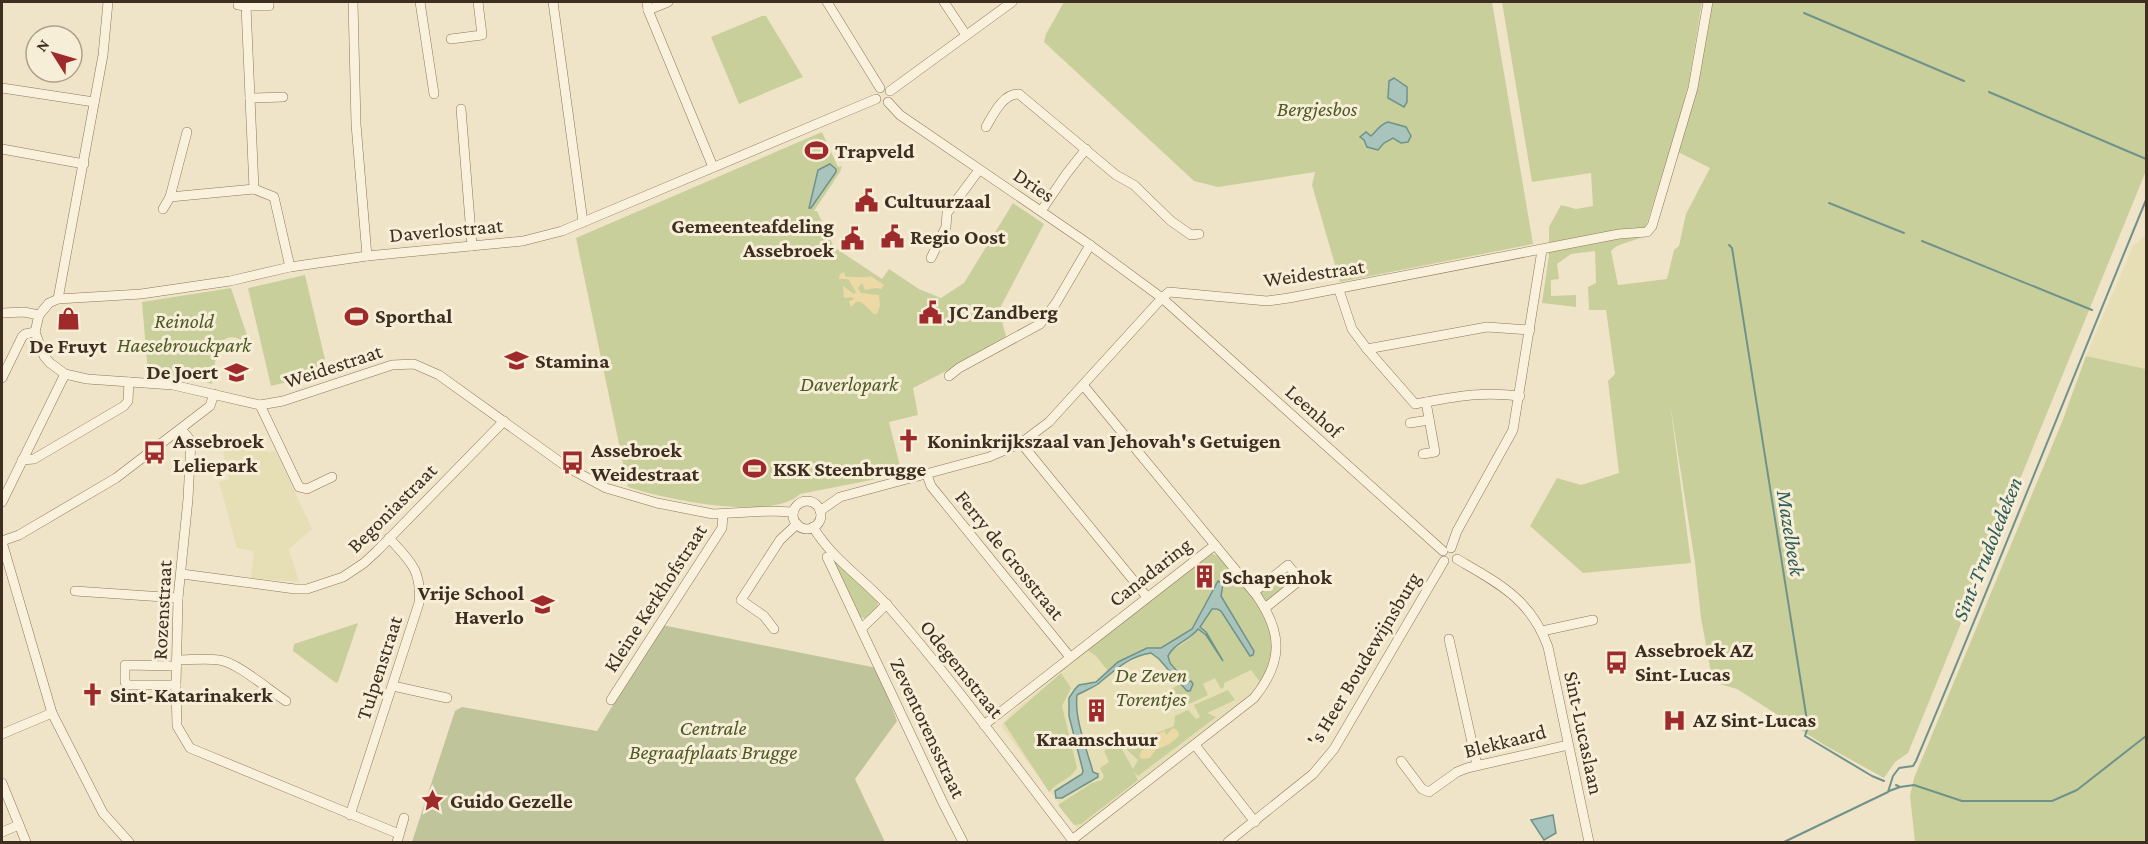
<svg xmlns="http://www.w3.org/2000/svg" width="2148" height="844" font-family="'Crimson Pro',serif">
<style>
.farmland{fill:#e6deb5}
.green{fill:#c9cf9b}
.sand{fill:#ecd9a5}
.cemetery{fill:#bfc49a}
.water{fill:#a9c4bc;stroke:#6f938a;stroke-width:1.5}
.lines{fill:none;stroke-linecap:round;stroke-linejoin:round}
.stream{stroke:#6f938a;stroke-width:2}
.minor-casing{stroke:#8d765c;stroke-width:10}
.minor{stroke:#faf1dc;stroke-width:9}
.labels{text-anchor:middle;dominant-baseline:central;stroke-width:6;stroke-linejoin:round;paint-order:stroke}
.park-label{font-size:21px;font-style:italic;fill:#4d5a26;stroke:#f7eed8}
.poi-label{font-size:21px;font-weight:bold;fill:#3d2e20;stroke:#f7eed8;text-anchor:start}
.street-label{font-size:21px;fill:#3d2e20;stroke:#f7eed8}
.water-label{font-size:22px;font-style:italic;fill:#2f5d5a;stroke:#f7eed8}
</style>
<rect width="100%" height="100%" fill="#f0e4c8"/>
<g class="farmland">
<polygon points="2146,235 2146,369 2086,356 2133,246"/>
<polygon points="264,442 268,453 275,450 312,529 289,549 299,582 251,578 254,551 237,548 219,482 229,479 223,452 235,448 237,450"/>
<polygon points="1216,554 1261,683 1253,694 1208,728 1208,731 1185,749 1181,749 1079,831 1001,726 1012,712 1061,673 1060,668"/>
</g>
<g class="green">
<polygon points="1064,2 1492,2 1533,244 1340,282 1312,185 1315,172 1218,187 1194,181 1044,42 1046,34"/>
<path d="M1502 2H1702L1689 82 1680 117 1643 236C1632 243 1619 242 1611 251L1618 285 1667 279 1674 250 1679 246 1686 214 1710 168 1678 152 1710 2H2146V171L1908 753 1895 762 1884 778 1826 746 1737 689 1716 683 1712 678 1701 618 1695 563 1670 403 1691 563 1583 573 1530 526 1557 478 1581 485 1619 473 1608 381 1615 374 1606 310H1589L1588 287 1596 283 1595 251 1571 254 1557 264 1559 279 1551 280V296L1576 295V307L1542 303 1549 255V227L1561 205 1576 209 1593 206 1591 173 1532 182Z"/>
<polygon points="762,16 766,16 803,77 739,104 711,37"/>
<path d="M822 132 838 167 842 166 840 172 814 211H817L834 247 882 279 889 269 919 289 941 298 964 283 1013 203 1044 224 999 310 1007 340 913 388 918 415 889 422 902 474 800 494C772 522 663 499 628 487L576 238Z"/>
<polygon points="305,275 328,372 271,386 248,288"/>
<path d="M231 288 251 347C216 318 216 361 212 384L193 378 148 374 142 302Z"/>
<polygon points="2086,356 2146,369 2146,842 1915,842 1910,796 1914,778 2062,422"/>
<path d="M1211 553 1220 557C1239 580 1276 616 1273 648 1272 661 1266 672 1261 683L1251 670 1224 683V687L1221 689 1215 678 1203 684 1208 695 1185 706 1173 703 1167 693 1180 683 1191 687 1193 686 1191 681 1186 682C1152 643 1173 658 1195 633 1202 626 1204 616 1212 609L1221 611 1250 656 1254 653 1221 596 1223 587 1201 613 1192 629 1161 648H1147L1118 662 1108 671 1096 656 1087 650Z"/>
<polygon points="833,559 878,602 877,608 866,619 858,616"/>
<polygon points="1287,571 1291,574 1294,580 1267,601 1260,595 1260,591"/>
<polygon points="358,623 338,682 336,683 293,651 294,644"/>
<path d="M1061 673 1071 688 1062 706 1077 768C1071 779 1057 782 1049 792L1004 723Z"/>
<polygon points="1228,690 1235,700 1207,713 1216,717 1138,776 1134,772 1138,780 1081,824 1074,825 1058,805 1092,783 1102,780 1104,776 1100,768 1109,762 1104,751 1118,742 1133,769 1138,760 1128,751 1126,746 1140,733 1152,735 1174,726 1175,716 1188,710 1196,719 1200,717 1194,705"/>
</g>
<g class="sand">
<path d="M844 272 846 277C855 276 863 279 871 276L884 285 881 289 876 288 865 290 862 283 858 288 861 293 879 295 880 306 877 314H874L861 302H856L851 307 849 301 855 299 851 297 844 298 843 286 854 294 856 292 848 279H839L840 274Z"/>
<path d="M1173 728 1178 731 1179 735C1176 741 1163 748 1156 749L1150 758 1142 759 1139 756 1142 750 1150 748V743L1139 735V734L1151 739 1152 736 1165 731 1166 735Z"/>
</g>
<polygon class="cemetery" points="662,625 877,668 897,721 855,779 885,842 412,842 455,711 462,707 597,731"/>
<g class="water">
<polygon points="1394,78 1407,87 1407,102 1404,107 1388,98 1389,81"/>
<path d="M1388 122 1406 127 1411 136 1408 142 1401 143 1393 138 1384 143 1378 150 1367 147 1364 140 1360 137 1366 132 1371 136C1377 131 1380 124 1388 122Z"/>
<polygon points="830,164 836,169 836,172 811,208 809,208 818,170"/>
<path d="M1218 581 1223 584 1221 596 1254 651 1253 655 1250 656 1221 611 1217 609H1212L1200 627 1206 632 1223 661 1206 635 1198 629C1190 640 1173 644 1168 656L1170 663 1186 682 1191 681 1193 684 1190 691H1187L1159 659 1151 653C1129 656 1115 670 1098 684 1092 688 1084 691 1077 695 1074 718 1087 750 1093 772L1098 774V777L1062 798H1056L1055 791 1082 774 1083 771 1069 716V698L1075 689 1079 685 1096 682 1118 662 1147 648H1161L1192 629Z"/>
<polygon points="1553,815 1556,833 1544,840 1531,820"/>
</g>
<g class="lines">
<g class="stream">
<polyline points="1804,13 1964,81"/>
<polyline points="1989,92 2146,159"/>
<polyline points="1829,203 1904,233"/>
<polyline points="1922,241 2092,310"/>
<polyline points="1729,245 1732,248 1808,727 1805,736 1872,776 1884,781"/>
<polyline points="1896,785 1900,787 1914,785 1962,801 2052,801 2077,790 2146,736"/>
<polyline points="1889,791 1900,787"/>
<path d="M1784 842 1888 792 1893 776 1899 768 1913 766 1916 761C1995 574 2069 387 2146 200"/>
</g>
<defs>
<g id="minor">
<polyline points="238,2 238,5 246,6 254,189"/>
<polyline points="353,2 356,124 367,256"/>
<polyline points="420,2 434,94"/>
<polyline points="553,2 583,222"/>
<polyline points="647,2 648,10 713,167"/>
<polyline points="827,2 880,88"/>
<polyline points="944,2 966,35"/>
<polyline points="246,6 269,6 269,2"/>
<polyline points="648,10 668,2"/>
<polyline points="451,39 482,35 478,2"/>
<polyline points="2,88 94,102"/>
<polyline points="890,91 1012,2"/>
<polyline points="250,98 283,97"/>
<polyline points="888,102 900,115 1090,245 1162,298 1443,551"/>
<polyline points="461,109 472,246"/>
<path d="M986 127C993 115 1003 93 1019 94L1116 175 1134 185 1171 221 1191 235 1199 234"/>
<polyline points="2,149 84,164"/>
<polyline points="170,197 254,189 274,197 290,267"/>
<polyline points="163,209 170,197 187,132"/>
<polyline points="1041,211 1067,173 1086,149"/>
<polyline points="931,258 946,227 947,213 979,170"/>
<path d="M1339 290 1352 329 1367 349 1415 404C1454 397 1480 391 1520 396"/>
<polyline points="58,299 103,55 108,2"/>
<polyline points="2,313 24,312 39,315"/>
<polyline points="1367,349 1487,327 1530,330"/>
<polyline points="949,376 959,368 1040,324 1056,303 1090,245"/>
<polyline points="2,378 22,337 25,334 35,332"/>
<polyline points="260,405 299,487 307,489 332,477"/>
<polyline points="1410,423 1429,420"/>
<polyline points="181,429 191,441 188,499 178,598 176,685 177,726 190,748 399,834"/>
<polyline points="1021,443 1147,597"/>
<polyline points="1423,454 1435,452 1426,402"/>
<polyline points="22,460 34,459 124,406 128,401 129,382"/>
<polyline points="927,475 931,486 1070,657"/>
<circle cx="807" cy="515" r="14"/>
<polyline points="2,502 65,374"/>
<polyline points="820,511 840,497 989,457 1021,443 1049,422 1162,298 1169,292 1267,301 1289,298 1619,234 1647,232 1652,226 1693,88 1708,2"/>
<polyline points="793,512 771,511 713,514 657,503 606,488 567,467 439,375 414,364 392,365 283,401 260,405 173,385 87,379 65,374 50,363 44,356 35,332 39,315 49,303 58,299 141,294 230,281 290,267 367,256 523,241 562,231 876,99"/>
<path d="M813 527C832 559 864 579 888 606 954 682 1013 763 1074 842"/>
<polyline points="2,541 19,535 116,478 210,406 214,394"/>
<polyline points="2,542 52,713 103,813 129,842"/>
<polyline points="1451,548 1457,531 1513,430 1542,250"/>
<polyline points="827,557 943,803 963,842"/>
<path d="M1457 559C1498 583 1531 599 1548 647L1589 842"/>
<polyline points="182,574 295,589 307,589 343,577 364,563 377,551 504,421"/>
<polyline points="75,591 178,598"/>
<polyline points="1254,592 1288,565 1300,580 1265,608"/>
<polyline points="862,628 887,604"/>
<polyline points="774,629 764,616 741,600 780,540 797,524"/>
<polyline points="1542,631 1593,620"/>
<polyline points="1449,639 1477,765"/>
<path d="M177 660C190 660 205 658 219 660 237 662 270 691 286 701"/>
<polyline points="176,685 128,685 125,682 125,665 176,666"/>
<polyline points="393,686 447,698"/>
<polyline points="611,700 722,528 723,514"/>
<polyline points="984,725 1215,545"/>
<polyline points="2,734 52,713"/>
<polyline points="1195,745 1255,822"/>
<polyline points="1401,761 1422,789 1429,792 1457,772 1467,768 1568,745"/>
<polyline points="2,783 26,842"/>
<path d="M350 815 419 603C422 570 410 561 389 538"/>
<polyline points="2,832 19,825"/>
<path d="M1072 840 1254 698C1283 662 1283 634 1257 596L1083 385"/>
<polyline points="397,842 404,818"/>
<polyline points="1228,842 1313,774 1334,749 1444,561"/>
</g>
</defs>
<use href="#minor" class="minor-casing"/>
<use href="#minor" class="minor"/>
</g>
<defs>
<symbol id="stadium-bare" viewBox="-9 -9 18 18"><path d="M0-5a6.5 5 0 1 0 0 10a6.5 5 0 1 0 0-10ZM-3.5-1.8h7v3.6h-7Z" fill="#9e2a2b" stroke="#f7eed8" stroke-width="2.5" paint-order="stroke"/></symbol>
<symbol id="civic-bare" viewBox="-9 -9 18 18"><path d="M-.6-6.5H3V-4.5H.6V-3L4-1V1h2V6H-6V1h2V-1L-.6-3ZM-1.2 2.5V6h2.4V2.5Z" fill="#9e2a2b" stroke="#f7eed8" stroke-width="2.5" paint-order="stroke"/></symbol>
<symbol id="shop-bare" viewBox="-9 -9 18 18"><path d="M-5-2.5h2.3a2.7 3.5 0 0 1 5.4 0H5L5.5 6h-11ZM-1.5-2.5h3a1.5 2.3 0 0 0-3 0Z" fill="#9e2a2b" stroke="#f7eed8" stroke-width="2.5" paint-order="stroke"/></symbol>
<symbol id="school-bare" viewBox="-9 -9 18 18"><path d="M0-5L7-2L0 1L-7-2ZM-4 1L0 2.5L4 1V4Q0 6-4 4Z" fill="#9e2a2b" stroke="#f7eed8" stroke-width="2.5" paint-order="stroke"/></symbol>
<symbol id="church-bare" viewBox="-9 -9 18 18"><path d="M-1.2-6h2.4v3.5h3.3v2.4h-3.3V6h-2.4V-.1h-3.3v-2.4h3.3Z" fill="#9e2a2b" stroke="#f7eed8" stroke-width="2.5" paint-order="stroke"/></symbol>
<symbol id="bus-bare" viewBox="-9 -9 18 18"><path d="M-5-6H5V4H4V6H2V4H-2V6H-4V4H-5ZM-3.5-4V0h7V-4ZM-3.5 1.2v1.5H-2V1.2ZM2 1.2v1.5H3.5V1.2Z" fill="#9e2a2b" stroke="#f7eed8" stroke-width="2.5" paint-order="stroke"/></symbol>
<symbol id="building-bare" viewBox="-9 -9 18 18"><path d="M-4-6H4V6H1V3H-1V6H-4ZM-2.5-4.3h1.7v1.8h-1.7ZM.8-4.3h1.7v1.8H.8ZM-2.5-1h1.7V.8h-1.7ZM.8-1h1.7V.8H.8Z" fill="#9e2a2b" stroke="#f7eed8" stroke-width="2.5" paint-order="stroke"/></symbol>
<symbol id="hospital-bare" viewBox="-9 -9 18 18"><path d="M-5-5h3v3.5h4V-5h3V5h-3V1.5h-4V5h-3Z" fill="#9e2a2b" stroke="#f7eed8" stroke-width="2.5" paint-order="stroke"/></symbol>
<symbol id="sight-bare" viewBox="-9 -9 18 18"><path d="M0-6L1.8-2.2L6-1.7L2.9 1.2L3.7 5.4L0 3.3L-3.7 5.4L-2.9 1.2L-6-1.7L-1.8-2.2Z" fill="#9e2a2b" stroke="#f7eed8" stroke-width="2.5" paint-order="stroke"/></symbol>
</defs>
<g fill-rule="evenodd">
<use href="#stadium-bare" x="800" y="134" width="33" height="33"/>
<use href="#civic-bare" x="850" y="184" width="33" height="33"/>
<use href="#civic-bare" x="876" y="220" width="33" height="33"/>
<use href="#civic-bare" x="836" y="222" width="33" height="33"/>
<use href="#civic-bare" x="914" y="296" width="33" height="33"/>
<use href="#stadium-bare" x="340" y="300" width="33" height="33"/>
<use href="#shop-bare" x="52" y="302" width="33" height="33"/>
<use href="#school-bare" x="500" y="344" width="33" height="33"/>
<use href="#school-bare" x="220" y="356" width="33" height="33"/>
<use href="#church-bare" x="892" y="424" width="33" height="33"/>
<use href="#bus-bare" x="138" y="436" width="33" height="33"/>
<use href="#bus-bare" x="556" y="446" width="33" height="33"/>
<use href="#stadium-bare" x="738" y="452" width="33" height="33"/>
<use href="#building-bare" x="1188" y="560" width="33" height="33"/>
<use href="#school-bare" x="526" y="588" width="33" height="33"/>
<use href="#bus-bare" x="1600" y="646" width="33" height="33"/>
<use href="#church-bare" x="76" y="678" width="33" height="33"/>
<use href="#building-bare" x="1080" y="694" width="33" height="33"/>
<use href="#hospital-bare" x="1658" y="704" width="33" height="33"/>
<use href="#sight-bare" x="416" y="784" width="33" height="33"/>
</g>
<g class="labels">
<g class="park-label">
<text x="1317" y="109">Bergjesbos</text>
<text x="184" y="321">Reinold<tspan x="184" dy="24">Haesebrouckpark</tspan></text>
<text x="849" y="384">Daverlopark</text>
<text x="1151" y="675">De Zeven<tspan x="1151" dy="24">Torentjes</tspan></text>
<text x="713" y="728">Centrale<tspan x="713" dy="24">Begraafplaats Brugge</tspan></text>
</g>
<g class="poi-label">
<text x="835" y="151">Trapveld</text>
<text x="884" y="201">Cultuurzaal</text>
<text x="834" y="226" text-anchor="end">Gemeenteafdeling<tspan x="834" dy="24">Assebroek</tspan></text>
<text x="910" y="237">Regio Oost</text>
<text x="949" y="312">JC Zandberg</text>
<text x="375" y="316">Sporthal</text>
<text x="68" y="346" text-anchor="middle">De Fruyt</text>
<text x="535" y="361">Stamina</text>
<text x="218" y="372" text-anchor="end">De Joert</text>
<text x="173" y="441">Assebroek<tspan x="173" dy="24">Leliepark</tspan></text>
<text x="927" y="441">Koninkrijkszaal van Jehovah's Getuigen</text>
<text x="591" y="450">Assebroek<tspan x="591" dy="24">Weidestraat</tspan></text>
<text x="773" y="469">KSK Steenbrugge</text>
<text x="1222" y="577">Schapenhok</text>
<text x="524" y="593" text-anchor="end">Vrije School<tspan x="524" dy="24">Haverlo</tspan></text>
<text x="1635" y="650">Assebroek AZ<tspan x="1635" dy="24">Sint-Lucas</tspan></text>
<text x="110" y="695">Sint-Katarinakerk</text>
<text x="1693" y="720">AZ Sint-Lucas</text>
<text x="1097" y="739" text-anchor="middle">Kraamschuur</text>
<text x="450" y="801">Guido Gezelle</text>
</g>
<g class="street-label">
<text transform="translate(1034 185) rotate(34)">Dries</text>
<text transform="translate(446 230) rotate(-5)">Daverlostraat</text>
<text transform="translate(1314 273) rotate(-8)">Weidestraat</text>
<text transform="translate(333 366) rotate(-18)">Weidestraat</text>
<text transform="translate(1314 411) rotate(42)">Leenhof</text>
<text transform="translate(392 508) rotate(-45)">Begoniastraat</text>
<text transform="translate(1010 555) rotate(51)">Ferry de Grosstraat</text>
<text transform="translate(1150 572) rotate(-38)">Canadaring</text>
<text transform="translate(655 598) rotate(-57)">Kleine Kerkhofstraat</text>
<text transform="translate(162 610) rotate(-87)">Rozenstraat</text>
<text transform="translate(1364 659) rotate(-59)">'s Heer Boudewijnsburg</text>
<text transform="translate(379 668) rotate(-72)">Tulpenstraat</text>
<text transform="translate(962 669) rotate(51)">Odegemstraat</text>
<text transform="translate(928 728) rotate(65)">Zeventorensstraat</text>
<text transform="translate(1584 733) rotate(78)">Sint-Lucaslaan</text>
<text transform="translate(1505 741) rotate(-14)">Blekkaard</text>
</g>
<g class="water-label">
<text transform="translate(1791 533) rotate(81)">Mazelbeek</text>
<text transform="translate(1987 549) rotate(-68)">Sint-Trudoledeken</text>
</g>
</g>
<rect width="2148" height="844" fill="none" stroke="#3d2e20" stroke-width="6"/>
<g transform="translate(54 54) rotate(307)"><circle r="28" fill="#f7eed8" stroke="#ada18e" stroke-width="1.5"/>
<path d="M0-4.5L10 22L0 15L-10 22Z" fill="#9e2a2b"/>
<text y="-9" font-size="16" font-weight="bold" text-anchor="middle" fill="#3d2e20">N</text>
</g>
</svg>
